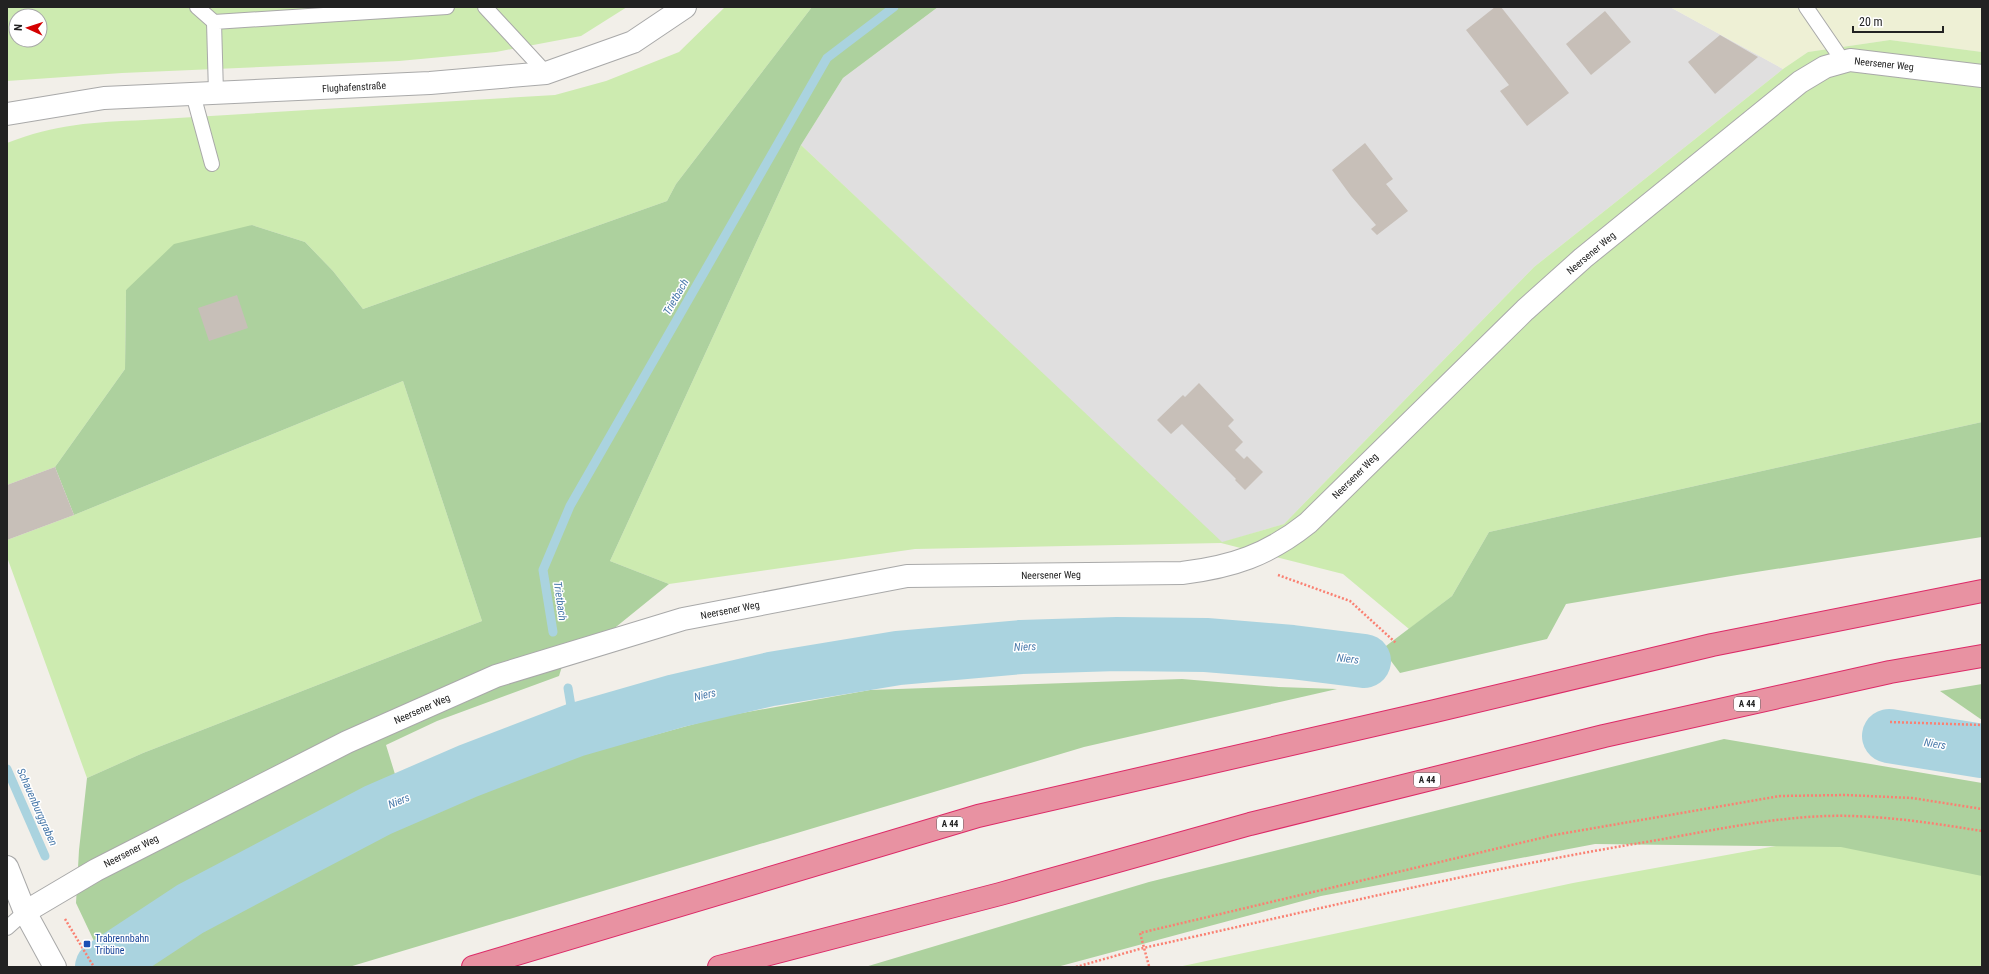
<svg xmlns="http://www.w3.org/2000/svg" width="1989" height="974" font-family="'Roboto Condensed',sans-serif">
<style>
.residential{fill:#e0dfdf}
.farmland{fill:#eef0d5}
.grass{fill:#cdebb0;fill-rule:evenodd}
.forest{fill:#add19e}
.lines{fill:none;stroke-linecap:round;stroke-linejoin:round}
.stream{stroke:#aad3df;stroke-width:9}
.river{stroke:#aad3df;stroke-width:54}
.building{fill:#c7bfb8}
.service-casing{stroke:#a9a9a9;stroke-width:16}
.minor-casing{stroke:#a9a9a9;stroke-width:24}
.motorway-casing{stroke:#dc2a67;stroke-width:24}
.path{stroke:#fa8072;stroke-width:2.5;stroke-dasharray:2 2;stroke-linecap:butt}
.service{stroke:#fff;stroke-width:14}
.minor{stroke:#fff;stroke-width:22}
.motorway{stroke:#e892a2;stroke-width:22}
.transit-dot{fill:#1a4fb4;stroke:#fff;stroke-width:1.5}
.labels{text-anchor:middle;dominant-baseline:central;stroke-width:3;stroke-linejoin:round;paint-order:stroke}
.shield{fill:#fff;stroke:#646464;stroke-width:1}
.shield-label{font-size:9px;font-weight:bold;fill:#222}
.street-label{font-size:10px;fill:#222;stroke:#fff}
.transit-label{font-size:10px;fill:#164399;stroke:#fff;text-anchor:start}
.water-label{font-size:11px;font-style:italic;fill:#4a7aab;stroke:#fff}
</style>
<rect width="100%" height="100%" fill="#f2efe9"/>
<polygon class="residential" points="938,7 1670,7 1783,69 1534,267 1284,524 1221,543 801,145 843,78"/>
<polygon class="farmland" points="1670,7 1982,7 1982,52 1890,40 1808,52 1783,69"/>
<g class="grass">
<path d="M7 7H627L581 36 496 52 399 61 122 73 7 81ZM16 16H40V40H16Z"/>
<path d="M725 7H812L676 184 667 201 363 309 333 271 305 242 252 225 126 290 125 369 55 467 7 485V143C55 124 94 122 145 120L555 95 606 81 679 52Z"/>
<polygon points="1890,40 1982,52 1982,422 1489,532 1452,596 1409,629 1343,574 1221,543 915,549 669,584 610,561 801,145 1222,542 1284,524 1534,267 1783,69 1808,52"/>
<polygon points="403,381 482,621 143,753 87,778 7,557 7,540 74,515"/>
<polygon points="1864,830 1982,851 1982,967 1178,967 1573,883"/>
</g>
<g class="forest">
<polygon points="812,7 938,7 843,78 801,145 610,561 669,584 606,635 569,644 559,676 437,721 386,745 398,784 219,884 102,958 76,903 79,850 87,778 143,753 482,621 403,381 74,515 55,467 125,369 126,290 174,244 252,225 305,242 333,271 363,309 667,201 676,184"/>
<polygon points="1982,422 1982,537 1737,575 1566,604 1547,639 1400,673 1382,649 1452,596 1489,532"/>
<polygon points="1182,679 1279,687 1337,689 1084,747 349,967 138,967 135,959 214,908 386,827 570,758 720,717 870,690"/>
<polygon points="1982,684 1982,720 1940,691"/>
<polygon points="1724,739 1982,783 1982,876 1841,847 1595,844 1321,896 1057,967 865,967 1149,882"/>
</g>
<g class="lines">
<g class="stream">
<polyline points="553,632 543,570 570,506 827,58 894,7"/>
<polyline points="568,688 575,730"/>
<polyline points="7,769 45,856"/>
</g>
<g class="river">
<polyline points="1889,736 1982,751"/>
<polyline points="102,967 190,909 378,810 468,771 575,730 676,701 771,679 898,658 1021,647 1117,644 1206,645 1292,652 1364,661"/>
</g>
</g>
<g class="building">
<polygon points="1495,7 1501,7 1569,93 1527,126 1500,91 1509,85 1466,30"/>
<polygon points="1605,11 1631,42 1591,75 1566,44"/>
<polygon points="1720,35 1758,57 1715,94 1688,62"/>
<polygon points="1365,143 1393,179 1386,184 1408,211 1377,235 1371,229 1376,225 1351,196 1332,170"/>
<polygon points="237,295 248,328 209,341 198,308"/>
<polygon points="1199,383 1234,420 1228,426 1243,442 1235,450 1244,459 1247,456 1263,472 1245,490 1235,480 1236,479 1182,424 1171,434 1157,420 1183,395 1185,397"/>
<polygon points="55,467 74,515 7,540 7,485"/>
</g>
<g class="lines">
<defs>
<g id="service">
<polyline points="197,7 214,22"/>
<polyline points="485,7 546,73"/>
<polyline points="1806,7 1843,61"/>
<polyline points="216,93 214,22 447,7"/>
<polyline points="193,94 212,164"/>
<polyline points="7,928 25,912"/>
</g>
<g id="minor">
<polyline points="7,114 104,98 430,83 546,73 633,42 685,7"/>
<polyline points="7,867 25,912 55,967"/>
<path d="M25 912 96 870 347 742 496 676 683 619 907 576 1182 573C1232 567 1268 555 1308 523L1525 310 1583 258 1800 82 1825 67 1850 60 1982 76"/>
</g>
<g id="motorway">
<polyline points="473,967 978,816 1435,711 1712,645 1982,591"/>
<polyline points="719,967 1000,894 1250,824 1604,736 1890,672 1982,656"/>
</g>
</defs>
<use href="#service" class="service-casing"/>
<use href="#minor" class="minor-casing"/>
<use href="#motorway" class="motorway-casing"/>
<g class="path">
<polyline points="1278,575 1350,601 1396,643"/>
<polyline points="1890,722 1982,725"/>
<polyline points="65,919 94,967"/>
<polyline points="1149,966 1140,933 1554,835 1780,796 1846,795 1912,798 1982,809"/>
<path d="M1076 967 1143 948C1311 911 1477 870 1646 842 1711 831 1784 814 1850 816 1894 817 1938 824 1982 831"/>
</g>
<use href="#service" class="service"/>
<use href="#minor" class="minor"/>
<use href="#motorway" class="motorway"/>
</g>
<rect class="transit-dot" x="83" y="940" width="8" height="8" rx="2"/>
<g class="labels">
<g class="shield">
<rect x="1734" y="697" width="26" height="14" rx="3"/>
<rect x="1414" y="773" width="26" height="14" rx="3"/>
<rect x="937" y="817" width="26" height="14" rx="3"/>
</g>
<g class="shield-label">
<text x="1747" y="704">A 44</text>
<text x="1427" y="780">A 44</text>
<text x="950" y="824">A 44</text>
</g>
<g class="street-label">
<text transform="translate(1884 64) rotate(6)">Neersener Weg</text>
<text transform="translate(354 87) rotate(-3)">Flughafenstraße</text>
<text transform="translate(1591 253) rotate(-40)">Neersener Weg</text>
<text transform="translate(1355 476) rotate(-45)">Neersener Weg</text>
<text transform="translate(1051 575) rotate(-1)">Neersener Weg</text>
<text transform="translate(730 610) rotate(-11)">Neersener Weg</text>
<text transform="translate(422 709) rotate(-24)">Neersener Weg</text>
<text transform="translate(131 851) rotate(-27)">Neersener Weg</text>
</g>
<g class="transit-label">
<text x="95" y="938">Trabrennbahn<tspan x="95" dy="12">Tribüne</tspan></text>
</g>
<g class="water-label">
<text transform="translate(676 297) rotate(-60)">Trietbach</text>
<text transform="translate(560 601) rotate(82)">Trietbach</text>
<text transform="translate(1025 647) rotate(-3)">Niers</text>
<text transform="translate(1348 659) rotate(6)">Niers</text>
<text transform="translate(705 695) rotate(-13)">Niers</text>
<text transform="translate(1935 744) rotate(9)">Niers</text>
<text transform="translate(399 801) rotate(-22)">Niers</text>
<text transform="translate(37 807) rotate(66)">Schauenburggraben</text>
</g>
</g>
<rect width="1989" height="974" fill="none" stroke="#222222" stroke-width="16"/>
<g transform="translate(28 28) rotate(273)"><circle r="19" fill="#ffffff" stroke="#a7a7a7"/>
<path d="M0-3L7 15L0 10L-7 15Z" fill="#d40000"/>
<text y="-6" font-size="11" font-weight="bold" text-anchor="middle" fill="#222222">N</text>
</g>
<path d="M1853 26v6h90v-6" fill="none" stroke="#222222" stroke-width="2"/>
<text x="1859" y="26" font-size="12" fill="#222222" stroke="#ffffff" stroke-width="3" paint-order="stroke">20 m</text>
</svg>
